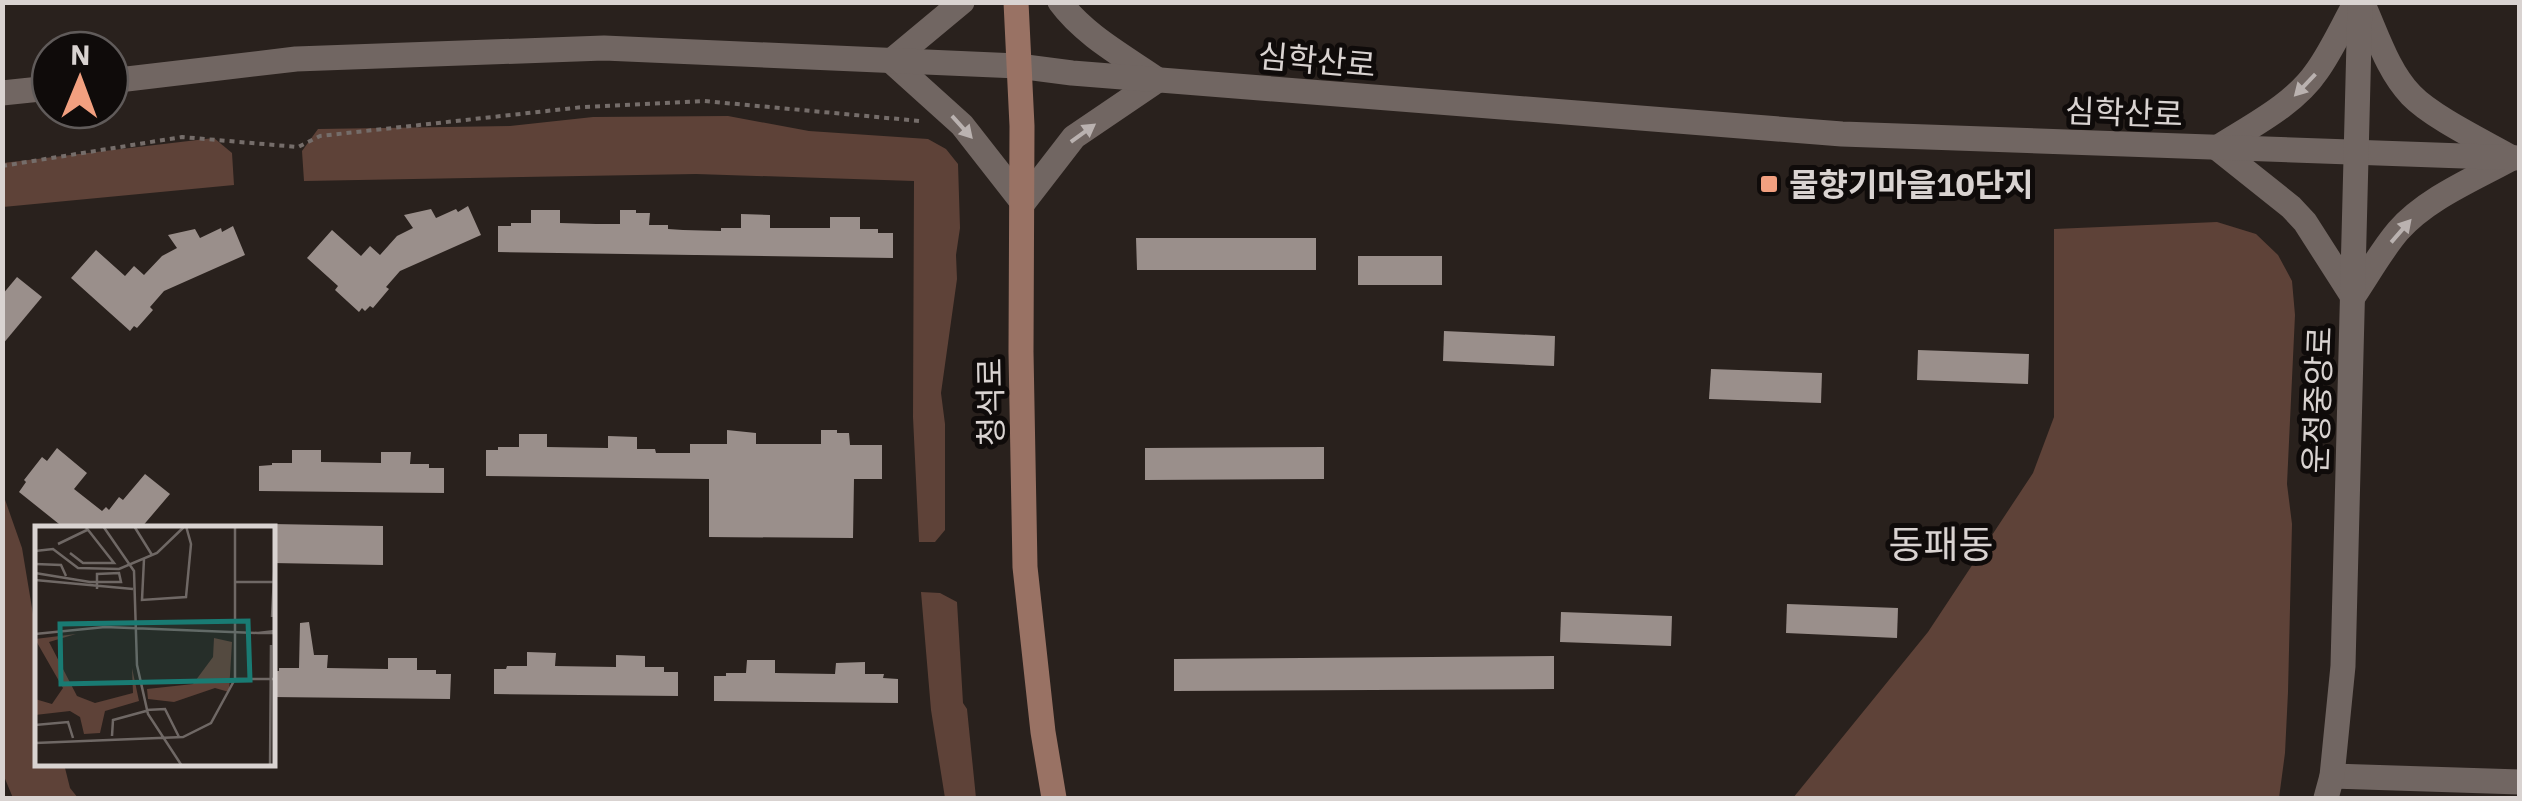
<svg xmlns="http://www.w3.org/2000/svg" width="2522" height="801" font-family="'IBM Plex Sans','Noto Sans KR',sans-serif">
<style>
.green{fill:#5e4238}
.building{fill:#9a8f8b}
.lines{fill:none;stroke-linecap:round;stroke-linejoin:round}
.path{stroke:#756d6a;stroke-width:4;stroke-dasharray:5 5;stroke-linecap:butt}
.tertiary{stroke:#716662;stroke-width:25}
.secondary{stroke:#997264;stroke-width:25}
.oneway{fill:#bab2b0}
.poi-dot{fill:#f2a080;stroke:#0f0b0a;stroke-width:4}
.labels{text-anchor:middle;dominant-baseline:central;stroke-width:10;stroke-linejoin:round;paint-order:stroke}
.street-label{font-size:32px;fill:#d9d3d1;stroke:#0f0b0a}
.poi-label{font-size:32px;font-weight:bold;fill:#d9d3d1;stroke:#0f0b0a;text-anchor:start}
.quarter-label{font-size:38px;fill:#d9d3d1;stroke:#0f0b0a}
.inset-road{fill:none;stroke:#6f6865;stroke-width:2.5}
.view{fill:#197b73;fill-opacity:0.15;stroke:#197b73;stroke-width:5}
.inset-edge{fill:none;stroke:#d9d3d1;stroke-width:5}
</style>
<rect width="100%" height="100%" fill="#29211d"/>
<g class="green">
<polygon points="728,116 809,131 928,139 946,149 958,164 960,228 956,255 957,279 941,393 945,424 945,530 935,542 919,542 913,417 914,181 696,174 304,181 302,151 318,129 510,126 593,117"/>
<polygon points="214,138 232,153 234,185 3,207 3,163"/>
<polygon points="2217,222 2256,234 2278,255 2292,281 2295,315 2287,484 2292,524 2288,692 2285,753 2279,798 1793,798 1928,632 2033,473 2054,417 2054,229"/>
<polygon points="3,494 22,548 37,638 38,764 64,764 70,788 78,798 13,798 3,774"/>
<polygon points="921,592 940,593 957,602 963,703 967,709 976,798 945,798 931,710"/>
</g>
<g class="building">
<polygon points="468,206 481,235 400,271 386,287 389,289 373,308 370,306 365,311 362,308 359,312 335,290 338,286 307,258 332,230 361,256 370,246 380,255 397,236 413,228 404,215 431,209 436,218 456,209 458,212"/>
<polygon points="531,210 560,210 560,223 596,224 620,224 620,210 636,210 636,213 650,213 649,225 668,225 668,229 683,230 721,231 721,228 741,228 741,214 770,215 770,228 830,228 830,217 860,217 860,229 878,229 878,233 893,233 893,258 498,252 498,226 511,226 511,223 531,223"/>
<polygon points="233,226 245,255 164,291 150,307 153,310 137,328 134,326 130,331 71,278 96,250 125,276 134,266 144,275 162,256 177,248 168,235 195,229 200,238 221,228 222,232"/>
<polygon points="1136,238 1316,238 1316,270 1137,270"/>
<rect x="1358" y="256" width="84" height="29"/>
<polygon points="17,277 42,297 2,345 2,295"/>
<polygon points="1444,331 1555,336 1554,366 1443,361"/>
<polygon points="1918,350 2029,354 2028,384 1917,380"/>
<polygon points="1711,369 1822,373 1821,403 1709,399"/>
<polygon points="727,430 756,433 756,444 821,444 821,430 837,430 837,433 849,433 850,445 882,445 882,479 854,479 853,538 709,537 709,479 486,476 486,450 498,450 498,447 519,447 519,434 547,434 547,447 608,448 608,436 637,437 637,449 655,449 656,453 690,453 690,444 727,444"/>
<polygon points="1324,447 1324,479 1145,480 1145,448"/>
<polygon points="57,448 87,473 74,489 102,511 106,507 109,510 119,497 123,500 145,474 170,494 141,528 64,528 19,492 26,482 24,480 42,457 47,461"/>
<polygon points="292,450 321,450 321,462 381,463 381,452 411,452 410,464 429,464 429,468 444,468 444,493 259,491 259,466 272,465 272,463 292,463"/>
<polygon points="272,524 383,526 383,565 272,563"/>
<polygon points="1787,604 1898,608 1897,638 1786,633"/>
<polygon points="1561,612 1672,616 1671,646 1560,642"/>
<polygon points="309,622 314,655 328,655 327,668 388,669 388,658 417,658 417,670 436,670 436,674 451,674 450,699 272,697 272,671 279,671 279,668 299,668 300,623"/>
<polygon points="527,652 556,653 555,666 616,667 616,655 645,656 645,667 664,667 664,672 678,672 678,696 494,694 494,669 506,669 507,666 527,666"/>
<polygon points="1554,656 1554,689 1174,691 1174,659"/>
<polygon points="747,660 775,660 775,673 835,674 836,663 865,662 865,674 884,674 883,678 898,679 898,703 714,701 714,676 726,676 726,673 746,673"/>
</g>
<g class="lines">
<polyline class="path" points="2,166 182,137 298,147 320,136 583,107 704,101 920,121"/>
<g class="tertiary">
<path d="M962 2 891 61 962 125 1023 203 1074 137 1158 80C1125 57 1084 35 1060 2"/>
<path d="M2356 2C2343 25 2332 50 2317 71 2294 105 2251 126 2217 148L2291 207 2305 222 2353 297C2368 275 2381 251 2398 231 2427 198 2474 179 2512 158 2484 142 2432 117 2411 95 2387 70 2376 32 2362 2"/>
<polyline points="110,81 296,59 604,48 1018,66 1072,73 1842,134 2520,158"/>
<polyline points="2,93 50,88"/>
<polyline points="2332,776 2520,782"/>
<polyline points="2326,798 2332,776 2343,666 2360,2"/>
</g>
<polyline class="secondary" points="1016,2 1022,126 1021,352 1025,567 1043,732 1054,798"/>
</g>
<defs><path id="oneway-solid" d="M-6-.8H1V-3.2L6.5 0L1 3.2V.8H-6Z" transform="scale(2.5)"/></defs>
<g class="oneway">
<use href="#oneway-solid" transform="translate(2305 85) rotate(134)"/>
<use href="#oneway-solid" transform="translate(962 127) rotate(48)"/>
<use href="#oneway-solid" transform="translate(1083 133) rotate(-36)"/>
<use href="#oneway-solid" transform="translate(2401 231) rotate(-49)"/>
</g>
<rect class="poi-dot" x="1759" y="174" width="20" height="20" rx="5"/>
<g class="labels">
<g class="street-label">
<text transform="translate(1317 60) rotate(5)">심학산로</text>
<text transform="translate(2124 112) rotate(2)">심학산로</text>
<text transform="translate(2317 400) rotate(-88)">운정중앙로</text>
<text transform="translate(990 402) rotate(-91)">청석로</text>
</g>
<g class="poi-label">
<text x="1789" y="184">물향기마을10단지</text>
</g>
<g class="quarter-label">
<text x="1941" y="543">동패동</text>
</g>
</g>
<g transform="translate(35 526)">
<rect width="240" height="240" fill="#29211d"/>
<path d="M41 108 14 116 42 170 60 177 98 167 97 142 104 175 70 185 65 207 49 208 45 191 35 185 0 189V173L17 178 28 162 0 113ZM179 112 197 116 194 166 180 162 139 176 113 173 112 163 158 158 178 131Z" fill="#5e4238"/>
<path class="inset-road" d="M68 0 99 45 102 139 113 188 147 240M99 0 117 29M23 18 52 4M0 25 18 23 43 42 84 43 122 27 150 0M35 27 48 37H79L50 0M109 33 107 74 151 71 156 18 151 0M0 38 26 39 31 50M0 47 55 56H86L84 47 62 48V63M0 54 98 63M200 56H240M237 91 240 30M240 105 223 107H240M0 108 70 101 223 107M200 153H240M111 184 130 183 144 211M0 199 33 196 38 212M77 210 78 194 111 185M0 217 148 211 176 197 200 153V0M235 240 236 119"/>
<path class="view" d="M213 95 215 154 26 158 25 98Z"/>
<rect width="240" height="240" class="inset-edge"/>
</g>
<rect width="2522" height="801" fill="none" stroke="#d9d3d1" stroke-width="10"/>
<g transform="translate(80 80) rotate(1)"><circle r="48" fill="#0f0b0a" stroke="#605b5a" stroke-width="2.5"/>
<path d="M0-8L18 38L0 25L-18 38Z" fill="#f2a080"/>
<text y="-15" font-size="28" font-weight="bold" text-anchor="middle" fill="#d9d3d1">N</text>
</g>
</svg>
